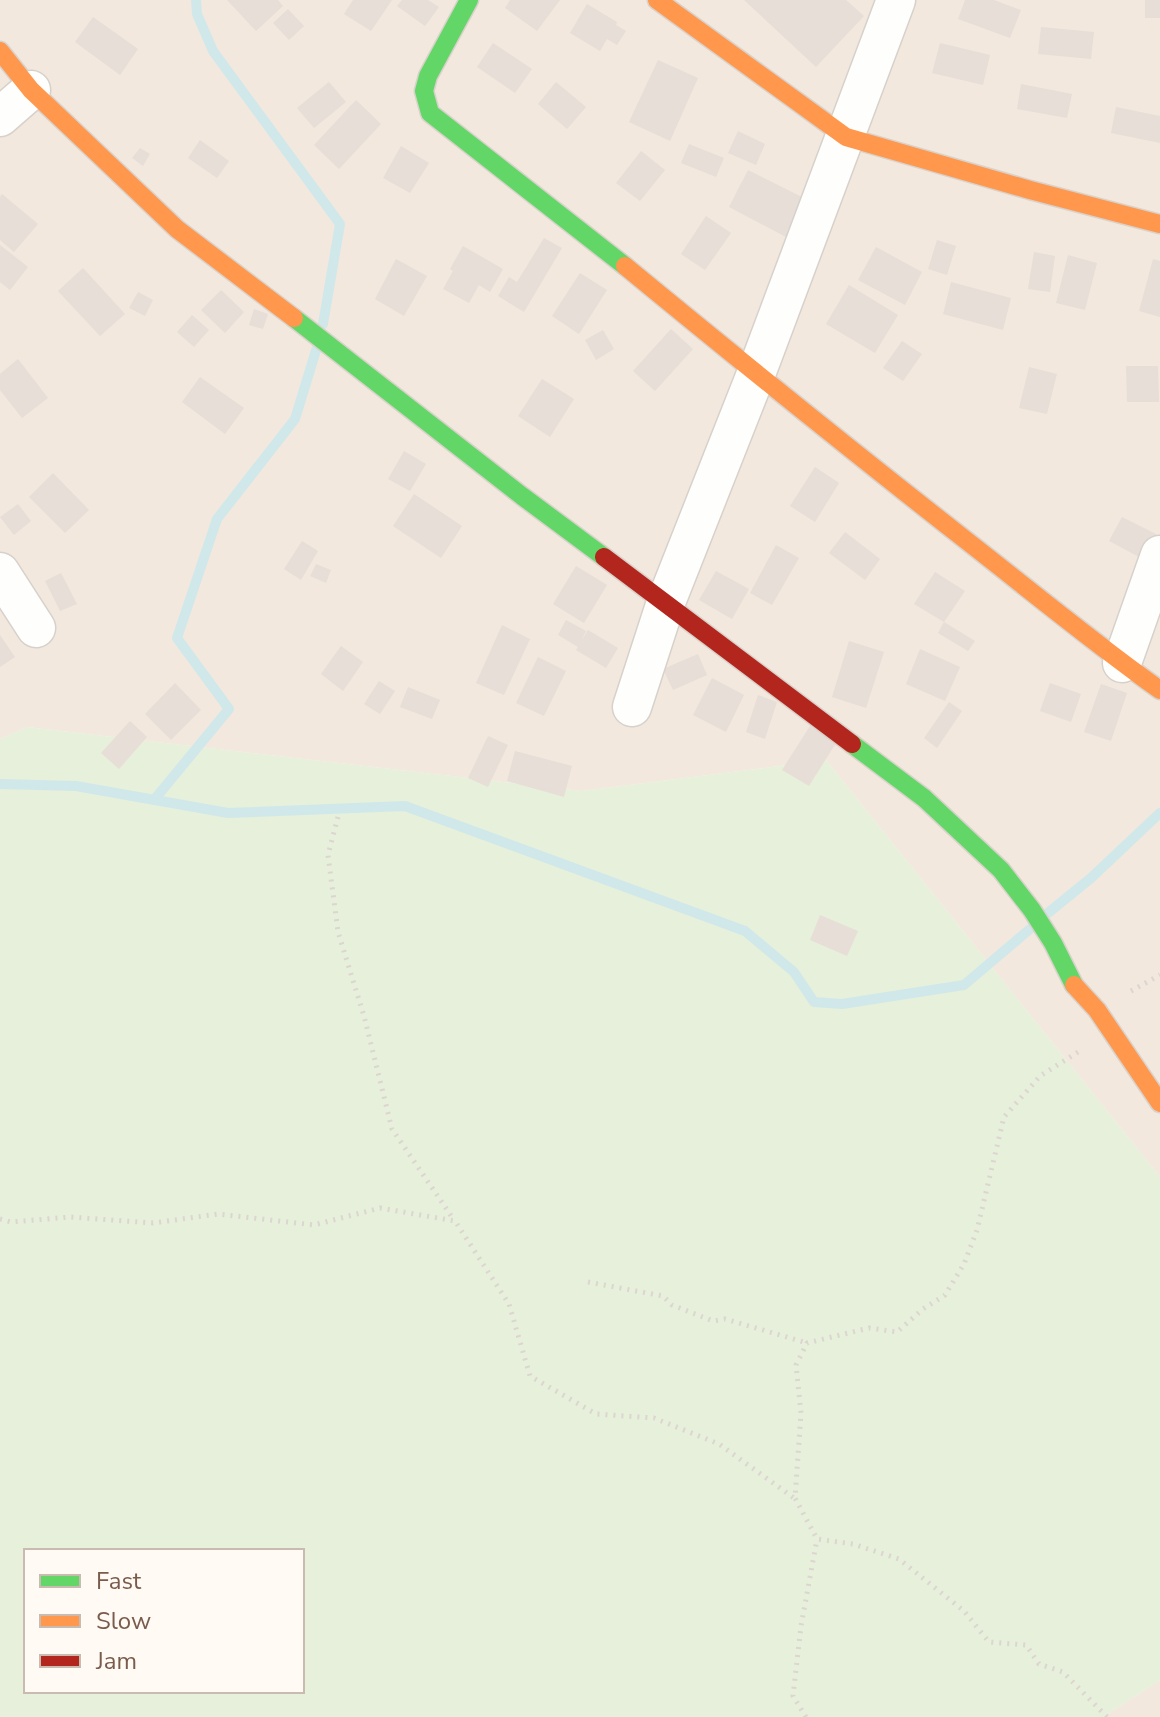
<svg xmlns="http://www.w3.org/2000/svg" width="1160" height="1717" font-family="'Nunito Sans',sans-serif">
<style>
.residential{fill:#f2e8de}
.green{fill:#e7f0db;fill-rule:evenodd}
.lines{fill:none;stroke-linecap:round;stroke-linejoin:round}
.stream{stroke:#d0e8ea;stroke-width:10}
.building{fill:#e6ded7}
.street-casing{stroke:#d7d1cb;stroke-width:41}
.fast-casing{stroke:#d9d2cb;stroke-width:21}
.slow-casing{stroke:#d9d2cb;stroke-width:21}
.jam-casing{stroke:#d9d2cb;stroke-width:21}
.path{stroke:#dcd5d0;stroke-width:5;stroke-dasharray:2 6;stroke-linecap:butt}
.street{stroke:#fefefd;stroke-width:38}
.fast{stroke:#63d668;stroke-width:18}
.slow{stroke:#ff974d;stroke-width:18}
.jam{stroke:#b3261e;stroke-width:18}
</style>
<rect width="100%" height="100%" fill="#f9f5f0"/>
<g class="residential">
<polygon points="0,0 1160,0 1160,1177 826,760 582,791 27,727 0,739"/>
<polygon points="1160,1680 1160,1717 1103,1717"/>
</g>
<path class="green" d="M27 727 582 791 826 760 1160 1177V1680L1103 1717H0V739ZM26 1551H302V1691H26Z"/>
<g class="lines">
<g class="stream">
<polyline points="196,0 197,14 213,51 340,224 323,324"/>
<polyline points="0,784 76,786 228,813 405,806 745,931 794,972 814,1002 842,1004 964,985 1030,929"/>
<polyline points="154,800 229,709 177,638 217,519 295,419 317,347"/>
<polyline points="1048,913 1091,878 1160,813"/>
</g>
</g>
<g class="building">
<polygon points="227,0 278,0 283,6 256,31"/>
<polygon points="353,0 392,0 371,31 344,14"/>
<polygon points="402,0 428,0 439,7 425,26 397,6"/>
<polygon points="510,0 560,0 537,31 505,8"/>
<polygon points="744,0 846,0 864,16 816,67"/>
<polygon points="965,0 994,0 1021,10 1010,38 958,19"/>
<rect x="1145" y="0" width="15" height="18"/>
<polygon points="587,4 617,22 616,25 626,31 617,45 607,39 600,51 570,33"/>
<polygon points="288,9 304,26 289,40 273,23"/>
<polygon points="93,17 138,49 120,75 75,42"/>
<polygon points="1041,27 1094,32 1091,59 1038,54"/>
<polygon points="493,43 532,69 515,93 477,67"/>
<polygon points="940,43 990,55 983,85 932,73"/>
<polygon points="658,60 698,78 670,141 629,122"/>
<polygon points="329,82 346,102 314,128 297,108"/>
<polygon points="556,82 586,107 567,129 538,104"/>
<polygon points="1021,84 1072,94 1067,118 1017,109"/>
<polygon points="356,100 381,124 339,169 314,145"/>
<polygon points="1116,107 1160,116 1160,143 1111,133"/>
<polygon points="738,131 765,144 756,165 728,153"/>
<polygon points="200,140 229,161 217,178 188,158"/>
<polygon points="689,144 724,158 716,177 681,163"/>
<polygon points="401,146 429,163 410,193 383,178"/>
<polygon points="140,148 150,154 143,166 132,158"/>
<polygon points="641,151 665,170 640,201 616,183"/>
<polygon points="748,170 806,199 786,237 729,207"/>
<polygon points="2,194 38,224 14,252 0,240 0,197"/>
<polygon points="706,216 731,233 705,270 681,254"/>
<polygon points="544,238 562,248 524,312 498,296 509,277 517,282"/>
<polygon points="937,240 956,246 947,275 928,269"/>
<polygon points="0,245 28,267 10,290 0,282"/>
<polygon points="463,246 503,269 490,292 479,285 469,303 443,289 453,271 450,269"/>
<polygon points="876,247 922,272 905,305 858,280"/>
<polygon points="1034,252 1055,256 1050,292 1028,289"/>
<polygon points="1068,255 1097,263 1085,310 1056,303"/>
<polygon points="396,259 427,276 404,316 375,299"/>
<polygon points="1153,259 1160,261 1160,317 1139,311"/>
<polygon points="83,268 125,314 100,336 58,291"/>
<polygon points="580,273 607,290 579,334 552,316"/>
<polygon points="951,282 1011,298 1003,330 943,314"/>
<polygon points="849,285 898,315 875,353 826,324"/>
<polygon points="221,290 244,312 225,333 201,310"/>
<polygon points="138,292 153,300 145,316 129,308"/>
<polygon points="254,309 268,314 263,329 249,325"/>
<polygon points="192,315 209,330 194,347 177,332"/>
<polygon points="671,329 693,349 655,391 633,371"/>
<polygon points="603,330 614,349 596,360 585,340"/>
<polygon points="902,341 922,354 903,381 883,368"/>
<polygon points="18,359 48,398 22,418 0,390 0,374"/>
<polygon points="1126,366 1158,366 1159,402 1127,402"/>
<polygon points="1029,367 1057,374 1047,414 1019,408"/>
<polygon points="200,377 244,408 225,434 182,402"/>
<polygon points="542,379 574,399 550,437 518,416"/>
<polygon points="404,451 426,464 410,491 388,479"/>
<polygon points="815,467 839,483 815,522 790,506"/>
<polygon points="53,473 89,510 65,533 29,497"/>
<polygon points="414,494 462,526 441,558 393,526"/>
<polygon points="18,504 31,521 14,535 0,517"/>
<polygon points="1122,517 1156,534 1143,559 1109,541"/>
<polygon points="845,532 880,559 865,580 829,553"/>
<polygon points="302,541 318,551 301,580 284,569"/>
<polygon points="776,545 799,558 772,605 750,593"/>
<polygon points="316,564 331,570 326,583 310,576"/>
<polygon points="576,566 607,585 584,623 553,604"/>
<polygon points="716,571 749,589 732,619 699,600"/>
<polygon points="935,572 965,591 944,622 975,641 968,651 938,633 944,622 914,604"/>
<polygon points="61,573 77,604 60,611 45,581"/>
<polygon points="566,620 586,631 582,640 588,630 618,648 606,668 576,650 578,647 558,635"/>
<polygon points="502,625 530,639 504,695 476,683"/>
<polygon points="0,635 15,657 0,667"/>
<polygon points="849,641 884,652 866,708 832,697"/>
<polygon points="341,646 363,662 343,691 321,674"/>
<polygon points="920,649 960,667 945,701 906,684"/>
<polygon points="698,654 707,675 673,690 663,669"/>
<polygon points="538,657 566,671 544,716 516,703"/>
<polygon points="712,678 744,695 726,732 693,715"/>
<polygon points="379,681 395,691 380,714 364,704"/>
<polygon points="175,683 201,710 171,740 145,714"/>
<polygon points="1050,683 1081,694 1071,722 1040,711"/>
<polygon points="1101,684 1127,693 1111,741 1084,732"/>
<polygon points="408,687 440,700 432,719 400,707"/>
<polygon points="758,695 777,702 765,739 746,732"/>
<polygon points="949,702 962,711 937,748 924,738"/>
<polygon points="130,721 147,737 119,769 101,753"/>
<polygon points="810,726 836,743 809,786 782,770"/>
<polygon points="488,736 508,745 488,787 468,778"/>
<polygon points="515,751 572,766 564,797 507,781"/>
<polygon points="820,915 858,931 847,956 810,940"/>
</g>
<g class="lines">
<defs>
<g id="street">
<polyline points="0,117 31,90"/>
<polyline points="0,572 36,628"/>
<polyline points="1122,663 1160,555"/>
<polyline points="632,707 666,602 756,374 896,0"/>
</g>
<g id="fast">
<polyline points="469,0 428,76 424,91 430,113 625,266"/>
<polyline points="294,318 522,496 604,557"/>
<polyline points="852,744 924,798 1001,870 1032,910 1053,943 1074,985"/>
</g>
<g id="slow">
<polyline points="657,0 846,137 1030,190 1160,224"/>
<polyline points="0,51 31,90 177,229 294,318"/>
<path d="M625 266C738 359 852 451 967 541 1031 591 1094 643 1160 690"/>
<polyline points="1074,985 1097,1010 1160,1103"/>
</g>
<polyline id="jam" points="604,557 852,744"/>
</defs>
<use href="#street" class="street-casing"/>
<use href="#fast" class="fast-casing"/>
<use href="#slow" class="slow-casing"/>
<use href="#jam" class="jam-casing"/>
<g class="path">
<polyline points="338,817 328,855 338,932 364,1016 392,1129 454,1220"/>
<polyline points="1131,991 1160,975"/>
<polyline points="1078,1052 1040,1076 1004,1117 977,1230 964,1264 945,1295 923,1309 897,1332 869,1328 807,1343 796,1365 801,1413 795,1498 817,1539 853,1544 899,1559 964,1611 989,1642 1026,1645 1039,1664 1063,1672 1107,1717"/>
<polyline points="0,1219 11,1222 70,1217 153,1223 218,1214 314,1225 380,1208 455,1221 509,1304 530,1376 596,1414 654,1418 719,1444 794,1498"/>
<polyline points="588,1282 663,1296 672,1305 713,1321 725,1319 807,1343"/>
<polyline points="806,1717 793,1696 801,1626 817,1539"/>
</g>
<use href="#street" class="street"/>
<use href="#fast" class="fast"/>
<use href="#slow" class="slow"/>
<use href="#jam" class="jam"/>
</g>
<rect x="24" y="1549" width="280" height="144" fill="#fffaf3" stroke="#cabbb1" stroke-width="2"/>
<rect x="40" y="1575" width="40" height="12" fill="#63d668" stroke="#cabbb1" stroke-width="2"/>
<text x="96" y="1589" font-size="24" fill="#7a5c4d">Fast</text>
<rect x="40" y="1615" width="40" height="12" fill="#ff974d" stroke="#cabbb1" stroke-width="2"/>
<text x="96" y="1629" font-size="24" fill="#7a5c4d">Slow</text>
<rect x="40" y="1655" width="40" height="12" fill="#b3261e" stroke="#cabbb1" stroke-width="2"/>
<text x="96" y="1669" font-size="24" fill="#7a5c4d">Jam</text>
</svg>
